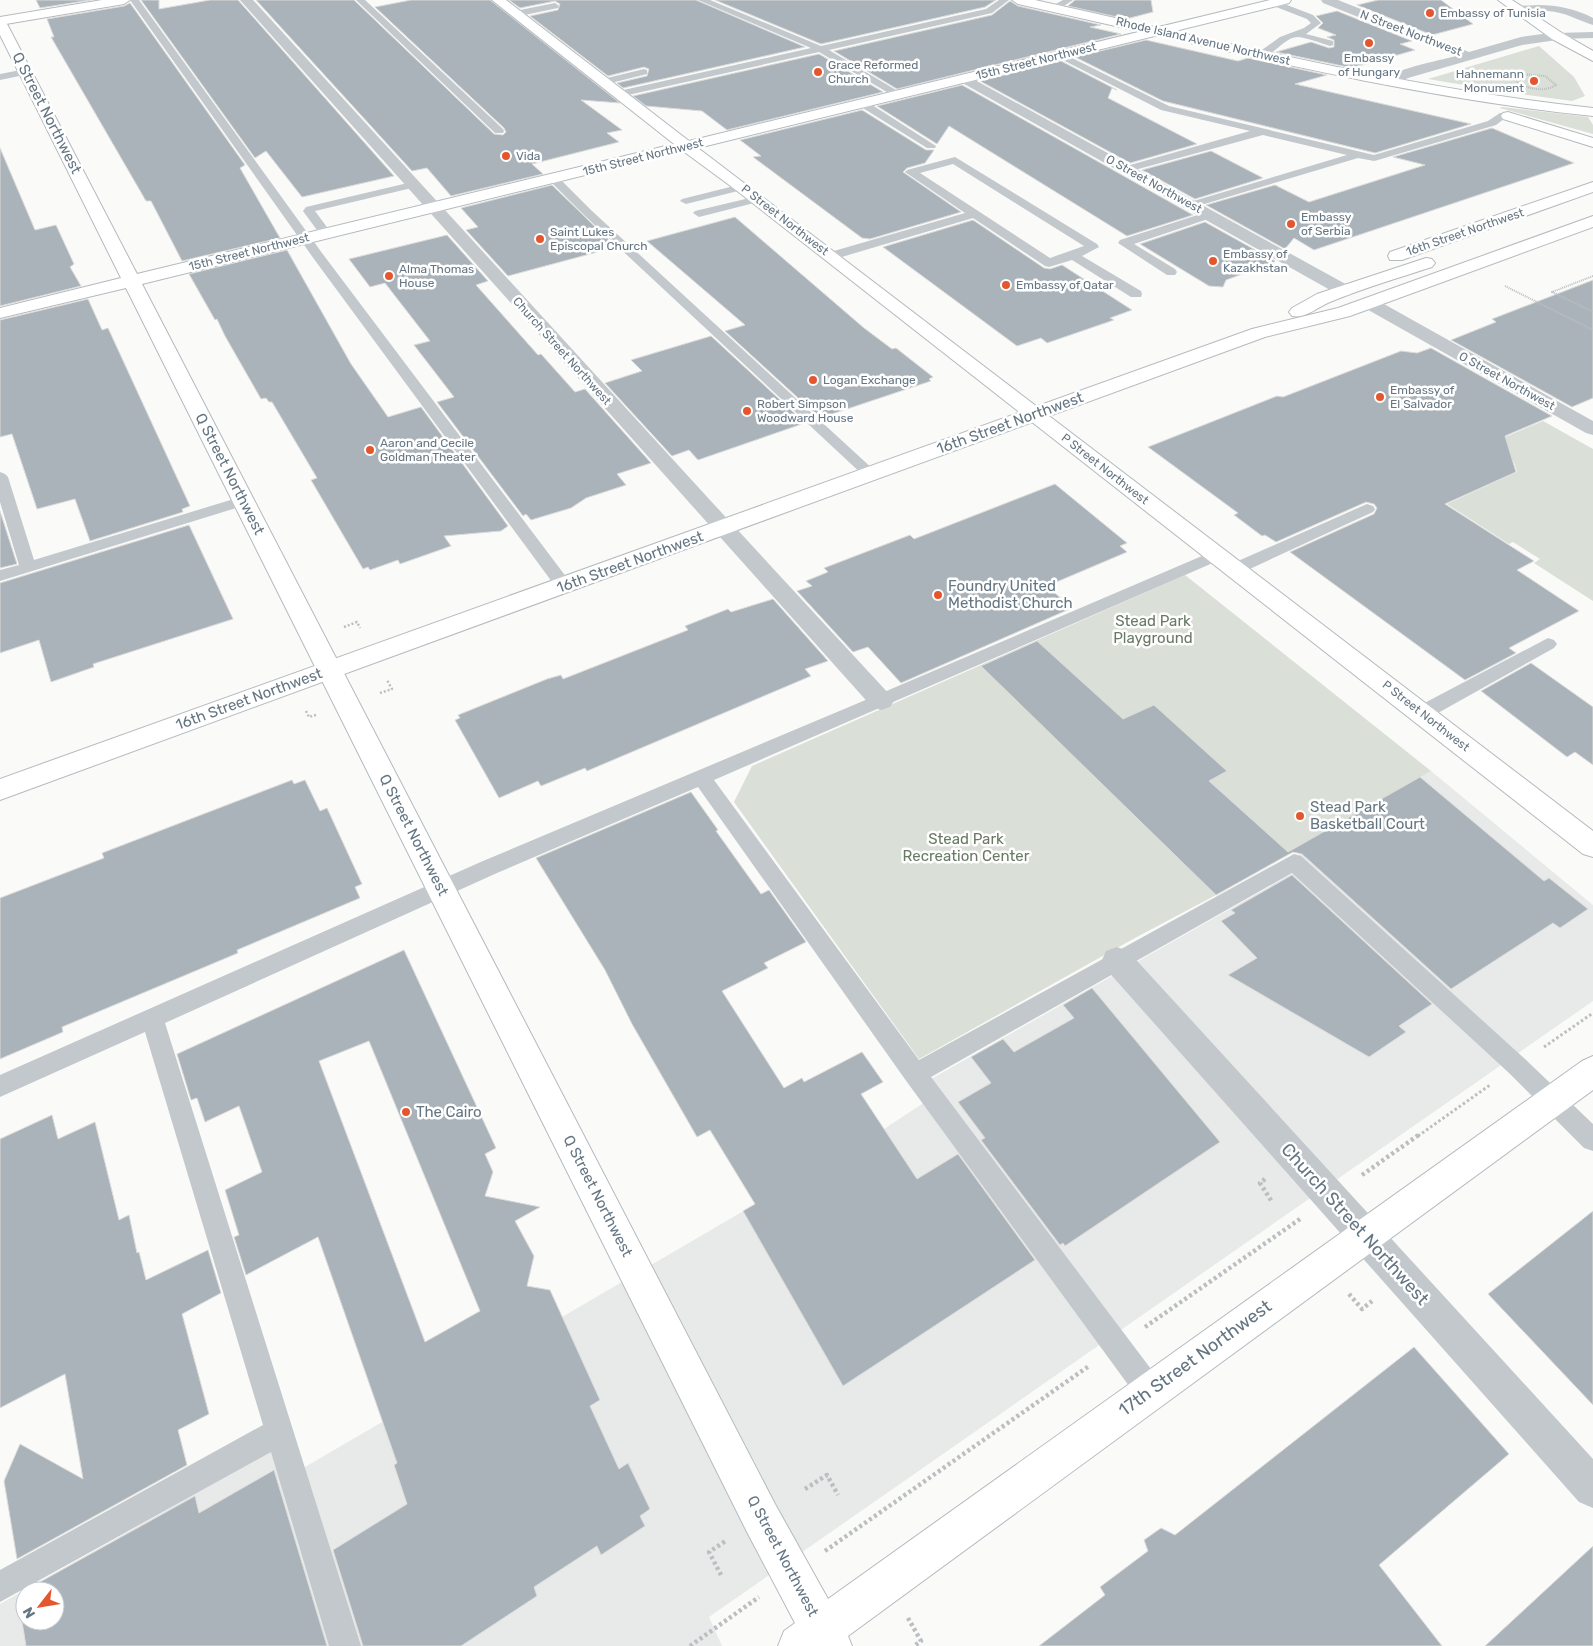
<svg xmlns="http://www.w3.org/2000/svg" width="1593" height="1646" font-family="Rubik,sans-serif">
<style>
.built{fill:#e8e9e9;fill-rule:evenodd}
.green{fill:#dadfd7}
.building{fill:#aab3b9;stroke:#dcdcda;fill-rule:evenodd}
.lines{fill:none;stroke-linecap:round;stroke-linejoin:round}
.secondary-casing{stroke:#b3babf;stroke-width:2}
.primary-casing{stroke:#b5babe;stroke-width:2}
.path-far3{stroke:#bbbfc2;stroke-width:2;stroke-dasharray:1 1;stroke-linecap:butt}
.path-far2{stroke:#bbbfc2;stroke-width:2.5;stroke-dasharray:2 2;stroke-linecap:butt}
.path-far1{stroke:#bbbfc2;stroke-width:3;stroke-dasharray:2.5 2.5;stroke-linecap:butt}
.path{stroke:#bbbfc2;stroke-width:4.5;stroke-dasharray:3 3;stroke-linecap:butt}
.lane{fill:#c3c8cc;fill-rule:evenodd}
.street{fill:#c3c8cc;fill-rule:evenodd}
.secondary{fill:#fff;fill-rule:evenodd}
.primary{fill:#fff;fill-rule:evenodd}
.poi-dot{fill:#e4572e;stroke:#fff;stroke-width:2}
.labels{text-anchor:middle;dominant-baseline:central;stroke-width:5;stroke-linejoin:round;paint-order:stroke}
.far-poi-label{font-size:12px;fill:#657683;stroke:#fff;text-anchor:start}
.far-street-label{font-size:12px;fill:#657683;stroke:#fff}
.street-label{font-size:15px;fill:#657683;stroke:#fff}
.poi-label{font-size:15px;fill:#657683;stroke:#fff;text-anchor:start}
.park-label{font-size:15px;fill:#687a64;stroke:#fff}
.near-street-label{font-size:18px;fill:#657683;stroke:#fff}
</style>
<rect width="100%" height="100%" fill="#fafaf8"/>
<path class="built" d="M1431 771 1593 905V1001L709 1617 722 1646H0V1604L284 1444 293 1474 884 1129 922 1104 931 1079 1293 873 1303 844ZM25 1591H55V1621H25Z"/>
<g class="green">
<polygon points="1539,46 1574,77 1585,96 1572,101 1506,92 1428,79"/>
<polygon points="1502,107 1588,117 1593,125 1593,134 1500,108"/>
<polygon points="1543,421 1593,449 1593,601 1534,563 1540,559 1513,542 1509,544 1447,504 1517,472 1514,462 1486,445"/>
<polygon points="1185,575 1431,771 1216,895 1133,939 919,1059 734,802 752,766"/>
</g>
<g class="building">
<polygon points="36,0 91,0 40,8"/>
<polygon points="141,0 159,0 159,9 210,0 238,0 394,176 302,197 266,151 255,158"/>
<polygon points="256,0 354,0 494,134 503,135 506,132 504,128 375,7 411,0 490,0 620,103 581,100 622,130 607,133 619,142 532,164 543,174 451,196 427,168 412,171"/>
<polygon points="509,0 696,0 805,47 623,88 617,83 647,76 649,69 644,67 608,76 530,16 558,10 560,4 555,1 520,8"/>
<polygon points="715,0 996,0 985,7 821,44"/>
<polygon points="1075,0 1151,0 1153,12 1126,19 1068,6"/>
<polygon points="1378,0 1441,0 1473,24 1432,35 1357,5"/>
<polygon points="1010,1 1018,6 1101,25 1090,27 1121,34 897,89 834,51 992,15"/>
<polygon points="130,3 245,165 240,168 280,238 182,261 151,201 146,201 51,37 54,37 47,19 124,6"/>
<polygon points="1337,11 1412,41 1400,44 1415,50 1352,68 1276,52 1311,42 1329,48 1334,47 1334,40 1327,37 1336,35 1318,28 1323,23 1316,16"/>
<polygon points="1146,40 1238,61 1248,58 1327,75 1295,84 1471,124 1375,153 1163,101 1075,57"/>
<polygon points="819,54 883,92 727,130 702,111 646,106 633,96"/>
<polygon points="1061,61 1117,90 1112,88 1108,98 1197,144 1130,163 980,81"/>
<polygon points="962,85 1193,215 1127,236 949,126 937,144 877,106"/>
<polygon points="862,110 926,150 934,150 925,163 907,168 903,172 961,212 870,239 862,238 753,157 761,156 740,140"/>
<polygon points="1492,128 1574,163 1314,250 1294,238 1285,249 1206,205 1275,185 1309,202 1425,165 1393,157"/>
<polygon points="0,148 35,230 56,225 74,264 70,267 81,286 0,306"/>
<polygon points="1211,151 1263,178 1195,199 1142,170"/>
<polygon points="552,185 616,247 508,276 466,230 478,227 461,208"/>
<polygon points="735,217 864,328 892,349 896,348 933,377 929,379 931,381 820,418 725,331 745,325 647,241"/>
<polygon points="973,220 1044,268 1050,269 1062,265 1132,310 1110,318 1114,320 1047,343 1041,338 1017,346 883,247"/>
<polygon points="1205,222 1275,261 1266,271 1256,269 1226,280 1223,287 1209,286 1140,244"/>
<polygon points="447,235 488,281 476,285 538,355 541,354 575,392 585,389 651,463 617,474 626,485 586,498 571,508 531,520 526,514 523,516 437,402 454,397 414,345 430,341 385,283 370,287 349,259"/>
<polygon points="287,250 351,364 388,417 421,407 508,526 501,531 444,536 451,546 400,564 398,560 370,570 368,567 363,569 311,480 317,478 272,402 269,402 266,398 261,399 225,336 217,319 215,320 189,274"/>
<polygon points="1593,280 1593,398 1572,407 1451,340 1496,322 1492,319"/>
<polygon points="88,299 102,330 108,328 190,506 182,509 183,512 90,541 75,499 37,509 12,434 0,437 0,320"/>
<polygon points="711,336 805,423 698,460 689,450 672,456 605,383 642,371 631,360"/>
<polygon points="1431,348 1552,416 1505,436 1516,472 1445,504 1534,561 1517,570 1579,611 1509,648 1516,653 1465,680 1290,552 1374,514 1377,508 1374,504 1366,502 1276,542 1265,535 1262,536 1234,515 1238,513 1148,447 1277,396 1283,397 1401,351 1417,353"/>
<polygon points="1055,484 1127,543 1120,546 1127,552 1047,586 1072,608 901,683 868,647 853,652 797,591 812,586 806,581 828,572 824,568 910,535 914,539"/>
<polygon points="0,511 17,564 0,568"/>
<polygon points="189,525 233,619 93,664 94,667 51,682 39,640 0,653 0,583"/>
<polygon points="773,599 828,661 805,669 811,676 587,771 585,768 541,786 538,781 499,798 455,720 460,718 458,715 547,679 561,675 563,679 688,630 685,626 728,609 731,612"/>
<polygon points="1037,641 1123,719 1154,705 1227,771 1209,781 1288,852 1420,777 1544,881 1549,878 1588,909 1560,928 1553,923 1451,989 1302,854 1293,852 1216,895 981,666"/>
<polygon points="1531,663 1593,707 1593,765 1575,752 1567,757 1481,691"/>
<polygon points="292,780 294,784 305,780 320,811 327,808 362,884 355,887 360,898 237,950 238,953 62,1027 63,1032 0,1059 0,898 104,858 102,853"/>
<polygon points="691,792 718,830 716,831 761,894 769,890 806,942 764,963 768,968 722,991 784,1088 802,1078 804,1082 862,1052 883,1082 861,1094 917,1179 958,1154 1035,1260 843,1386 743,1211 755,1204 710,1130 697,1137 632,1024 605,970 536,858"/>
<polygon points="1292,875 1432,1004 1399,1026 1406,1032 1369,1057 1228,975 1257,958 1221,921 1235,913 1231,910"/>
<path d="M404 950 496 1148 485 1154 493 1172 485 1196 540 1207 515 1221 534 1256 527 1286 550 1290 600 1400 590 1406 619 1469 628 1463 650 1509 640 1516 645 1526 601 1555 597 1546 534 1587 537 1596 461 1646H363L333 1550 407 1504 394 1465 397 1463 318 1237 246 1275 234 1237 239 1235 225 1190 262 1172 239 1106 205 1122 197 1098 191 1100 177 1054ZM369 1041 480 1311 425 1342 319 1061Z"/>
<polygon points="1092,988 1220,1142 1065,1246 1063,1243 1060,1245 981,1140 985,1138 958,1102 991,1083 971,1057 1003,1039 1014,1052 1074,1018 1063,1005"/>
<polygon points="52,1115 58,1139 95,1122 119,1220 129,1215 137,1253 139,1252 146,1280 208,1250 221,1293 182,1314 209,1414 178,1430 187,1465 17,1559 4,1481 20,1444 83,1479 65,1374 0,1408 0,1139"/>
<polygon points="1593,1211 1593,1405 1488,1294"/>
<polygon points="1414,1347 1509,1454 1379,1565 1442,1646 1039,1646 1105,1595 1100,1587 1148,1551 1144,1540 1161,1528 1175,1535"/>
<path d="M274 1470 327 1646H26L19 1603 23 1600 22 1592 195 1496 199 1513ZM25 1591H55V1621H25Z"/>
<polygon points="1593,1546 1593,1646 1485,1646"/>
</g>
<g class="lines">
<defs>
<polygon id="secondary" points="492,0 506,0 689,141 1270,0 1291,0 1289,3 698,148 1593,831 1593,857 1583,854 736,190 683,151 142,284 775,1504 828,1599 1582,1061 1593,1056 1593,1090 848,1636 852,1646 778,1646 784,1631 795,1623 747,1532 126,288 0,318 0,308 121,278 0,35 0,18 6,22 137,274 674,144"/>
<g id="primary">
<polygon points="102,0 130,0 124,4 0,25 0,17"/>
<path d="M1012 0H1035C1220 41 1404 88 1593 108V116C1399 96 1208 46 1018 4Z"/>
<polygon points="1498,0 1512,0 1562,33 1593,51 1593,61 1552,39"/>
<polygon points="1508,112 1593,138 1593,147 1503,119 1501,116 1503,113"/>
<polygon points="1593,182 1593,192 1402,260 1390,260 1388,256 1390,252"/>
<polygon points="1593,216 1593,227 1350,316 1265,337 0,800 0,779 1252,329 1338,308"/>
<path d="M1426 258 1432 259 1435 263 1432 267C1398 278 1363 288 1330 302 1317 307 1306 319 1292 316L1289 312 1292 308 1317 294Z"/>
</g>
</defs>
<use href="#secondary" class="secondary-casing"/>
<use href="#primary" class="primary-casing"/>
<g class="path-far3">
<path d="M1519 74 1545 76 1556 85C1543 93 1525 89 1514 79Z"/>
<polyline points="1593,276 1552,292 1593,312"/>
<polyline points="1505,286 1593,330"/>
</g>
<g class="path-far2">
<polyline points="344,627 357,622 360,628"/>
<polyline points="380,693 392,689 387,680"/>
<polyline points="306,711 309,717 316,715"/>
</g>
<g class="path-far1">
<polyline points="1544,1047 1593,1013"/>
<polyline points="1418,1136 1490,1085"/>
</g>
<g class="path">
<polyline points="1362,1175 1420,1134"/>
<polyline points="1265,1179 1260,1183 1272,1202"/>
<polyline points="1349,1294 1362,1309 1372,1301"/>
<polyline points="1145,1327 1300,1219"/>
<polyline points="805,1489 827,1475 838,1495"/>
<polyline points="825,1551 1089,1366"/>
<polyline points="721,1575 709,1552 727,1540"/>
<polyline points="908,1618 921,1641 914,1646"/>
<polyline points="690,1646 759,1597"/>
</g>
<g class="lane">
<polygon points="130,0 139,0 322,253 570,582 572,586 570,590 564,591 558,590 314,259"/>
<polygon points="356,0 365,0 503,129 504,131 503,133 495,133"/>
<polygon points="698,0 710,0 821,46 986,9 999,0 1009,0 992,13 829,50 901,93 902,95 897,98 819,52 619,97 615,96 614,94 619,91 811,48"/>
<polygon points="1063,0 1073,0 1058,10 1052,10 1052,6"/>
<path d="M1274 0 1313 15 1321 23 1306 34 1333 41V45L1330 46C1320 43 1308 38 1298 37 1283 37 1273 59 1259 56V52L1280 37 1304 28 1311 23 1307 19 1271 5 1270 3Z"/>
<polygon points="555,3 559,6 558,8 515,17 510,14 515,11"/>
<path d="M1538 5C1558 5 1576 9 1593 18V25C1577 20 1565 12 1548 11 1538 10 1520 15 1513 9L1517 6Z"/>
<polygon points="1593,32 1593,38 1557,39 1552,36 1557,33"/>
<polygon points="1060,52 1169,106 1374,155 1488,121 1500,113 1508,113 1509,115 1496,125 1378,160 1374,161 1358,158 1191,208 1185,205 1187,203 1347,155 1263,135 1131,171 1123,171 1121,169 1123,167 1250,131 1161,110 1057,57 1057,53"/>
<polygon points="26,69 29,70 29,74 0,80 0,74"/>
<polygon points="644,69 647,70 647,74 603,85 598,82 599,80"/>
<polygon points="862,100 866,101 936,146 935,148 927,148 858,105 857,103 858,101"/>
<path d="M955 157 1097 244 1099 247 1082 256 1141 291 1142 294 1141 297H1131L1072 260 1049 267 1045 266 973 218 835 259H827L825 256 827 253 965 213 905 172 907 170ZM953 164 1084 246 1050 258 920 173Z"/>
<polygon points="554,176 558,177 592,211 875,471 878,474 875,477 865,477 584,215 548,179 550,177"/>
<polygon points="412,182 418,185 416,187 315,211 332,234 330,237 322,237 303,211 306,207"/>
<polygon points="742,184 748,187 746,189 686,204 680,201 682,199"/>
<polygon points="758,196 764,199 762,201 699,217 693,213 695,211"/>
<polygon points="1210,211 1214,213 1216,215 1214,217 1134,244 1175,269 1177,272 1175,275 1167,275 1118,243 1120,240"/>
<polygon points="0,472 5,474 8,477 34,560 237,498 249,498 251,501 249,504 0,581 0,570 19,565 0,502"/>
<polygon points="1367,504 1373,506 1375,509 1373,512 1241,573 1235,574 1229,573 1227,569 1229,565"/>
<polygon points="1216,550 1222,551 1224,555 1222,559 714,780 919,1060 1294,854 1301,856 1525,1059 1593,1124 1593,1151 1584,1148 1509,1073 1292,873 931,1077 1160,1381 1164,1391 1160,1401 1150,1405 1140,1401 907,1082 698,787 497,873 165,1023 361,1646 329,1646 271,1452 0,1602 0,1570 263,1425 145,1032 0,1097 0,1075 483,861 849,707"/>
<polygon points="1548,638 1554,640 1557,644 1554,648 1429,718 1422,720 1415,718 1413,713 1415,708"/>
</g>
<g class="street">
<polygon points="240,0 253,0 709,499 890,695 894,701 890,707 881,710 872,707"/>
<path d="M1321 0H1338L1469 52 1521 37 1557 32 1563 36 1557 40 1522 45 1408 78 1393 85H1383L1381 82C1391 69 1438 61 1456 56L1323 3Z"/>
<polygon points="964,74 1351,287 1354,291 1351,295 1345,296 1339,295 959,81 957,78"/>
<polygon points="1369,298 1375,299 1593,421 1593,435 1586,433 1363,307 1360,303 1363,299"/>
<polygon points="1117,947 1128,951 1593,1459 1593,1508 1579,1502 1106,969 1102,960 1106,951"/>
</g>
<use href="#secondary" class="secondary"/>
<use href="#primary" class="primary"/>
</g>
<g class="poi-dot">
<circle cx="1430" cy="13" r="5"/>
<circle cx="1369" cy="43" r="5"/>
<circle cx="818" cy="72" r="5"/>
<circle cx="1534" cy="81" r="5"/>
<circle cx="506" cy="156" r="5"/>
<circle cx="1291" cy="224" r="5"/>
<circle cx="540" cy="239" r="5"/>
<circle cx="1213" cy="261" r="5"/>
<circle cx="389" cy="276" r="5"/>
<circle cx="1006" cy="285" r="5"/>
<circle cx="813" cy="380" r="5"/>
<circle cx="1380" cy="397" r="5"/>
<circle cx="747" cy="411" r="5"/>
<circle cx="370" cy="450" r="5"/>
<circle cx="938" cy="595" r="5"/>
<circle cx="1300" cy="816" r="5"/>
<circle cx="406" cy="1112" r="5"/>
</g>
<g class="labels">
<g class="far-poi-label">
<text x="1440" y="13">Embassy of Tunisia</text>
<text x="1369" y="58" text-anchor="middle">Embassy<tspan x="1369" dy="14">of Hungary</tspan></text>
<text x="828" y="65">Grace Reformed<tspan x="828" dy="14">Church</tspan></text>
<text x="1524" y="74" text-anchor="end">Hahnemann<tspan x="1524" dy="14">Monument</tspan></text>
<text x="516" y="156">Vida</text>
<text x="1301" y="217">Embassy<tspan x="1301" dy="14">of Serbia</tspan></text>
<text x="550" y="232">Saint Lukes<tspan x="550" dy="14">Episcopal Church</tspan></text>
<text x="1223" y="254">Embassy of<tspan x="1223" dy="14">Kazakhstan</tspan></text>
<text x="399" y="269">Alma Thomas<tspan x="399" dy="14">House</tspan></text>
<text x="1016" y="285">Embassy of Qatar</text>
<text x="823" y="380">Logan Exchange</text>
<text x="1390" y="390">Embassy of<tspan x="1390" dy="14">El Salvador</tspan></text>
<text x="757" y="404">Robert Simpson<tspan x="757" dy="14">Woodward House</tspan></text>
<text x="380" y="443">Aaron and Cecile<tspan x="380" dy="14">Goldman Theater</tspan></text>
</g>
<g class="far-street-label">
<text transform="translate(1411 33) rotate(21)">N Street Northwest</text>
<text transform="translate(1203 41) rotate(13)">Rhode Island Avenue Northwest</text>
<text transform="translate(1036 61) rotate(-14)">15th Street Northwest</text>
<text transform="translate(643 157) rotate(-14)">15th Street Northwest</text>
<text transform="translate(1154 184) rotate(29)">O Street Northwest</text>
<text transform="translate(785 220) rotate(38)">P Street Northwest</text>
<text transform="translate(1465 232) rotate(-19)">16th Street Northwest</text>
<text transform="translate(249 252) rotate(-14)">15th Street Northwest</text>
<text transform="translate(562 351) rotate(48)">Church Street Northwest</text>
<text transform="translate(1507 381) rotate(29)">O Street Northwest</text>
<text transform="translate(1105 469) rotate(38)">P Street Northwest</text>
<text transform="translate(1426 716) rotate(38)">P Street Northwest</text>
</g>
<g class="street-label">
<text transform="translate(47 113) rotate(63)">Q Street Northwest</text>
<text transform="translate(1010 423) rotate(-20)">16th Street Northwest</text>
<text transform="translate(230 474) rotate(63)">Q Street Northwest</text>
<text transform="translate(630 562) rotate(-20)">16th Street Northwest</text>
<text transform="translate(249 699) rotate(-20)">16th Street Northwest</text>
<text transform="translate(414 835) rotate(63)">Q Street Northwest</text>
<text transform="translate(598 1196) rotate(63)">Q Street Northwest</text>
<text transform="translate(783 1556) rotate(62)">Q Street Northwest</text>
</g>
<g class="poi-label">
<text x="948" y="586">Foundry United<tspan x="948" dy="17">Methodist Church</tspan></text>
<text x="1310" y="807">Stead Park<tspan x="1310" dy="17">Basketball Court</tspan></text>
<text x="416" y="1112">The Cairo</text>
</g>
<g class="park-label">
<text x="1153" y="621">Stead Park<tspan x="1153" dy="17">Playground</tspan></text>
<text x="966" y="839">Stead Park<tspan x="966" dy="17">Recreation Center</tspan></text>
</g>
<g class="near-street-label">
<text transform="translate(1355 1224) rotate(48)">Church Street Northwest</text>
<text transform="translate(1195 1358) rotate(-36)">17th Street Northwest</text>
</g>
</g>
<g transform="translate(40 1606) rotate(239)"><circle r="24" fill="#ffffff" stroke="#c1c8cd"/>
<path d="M0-4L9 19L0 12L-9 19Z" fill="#e4572e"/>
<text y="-8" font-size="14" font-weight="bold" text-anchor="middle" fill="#657683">N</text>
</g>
</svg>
